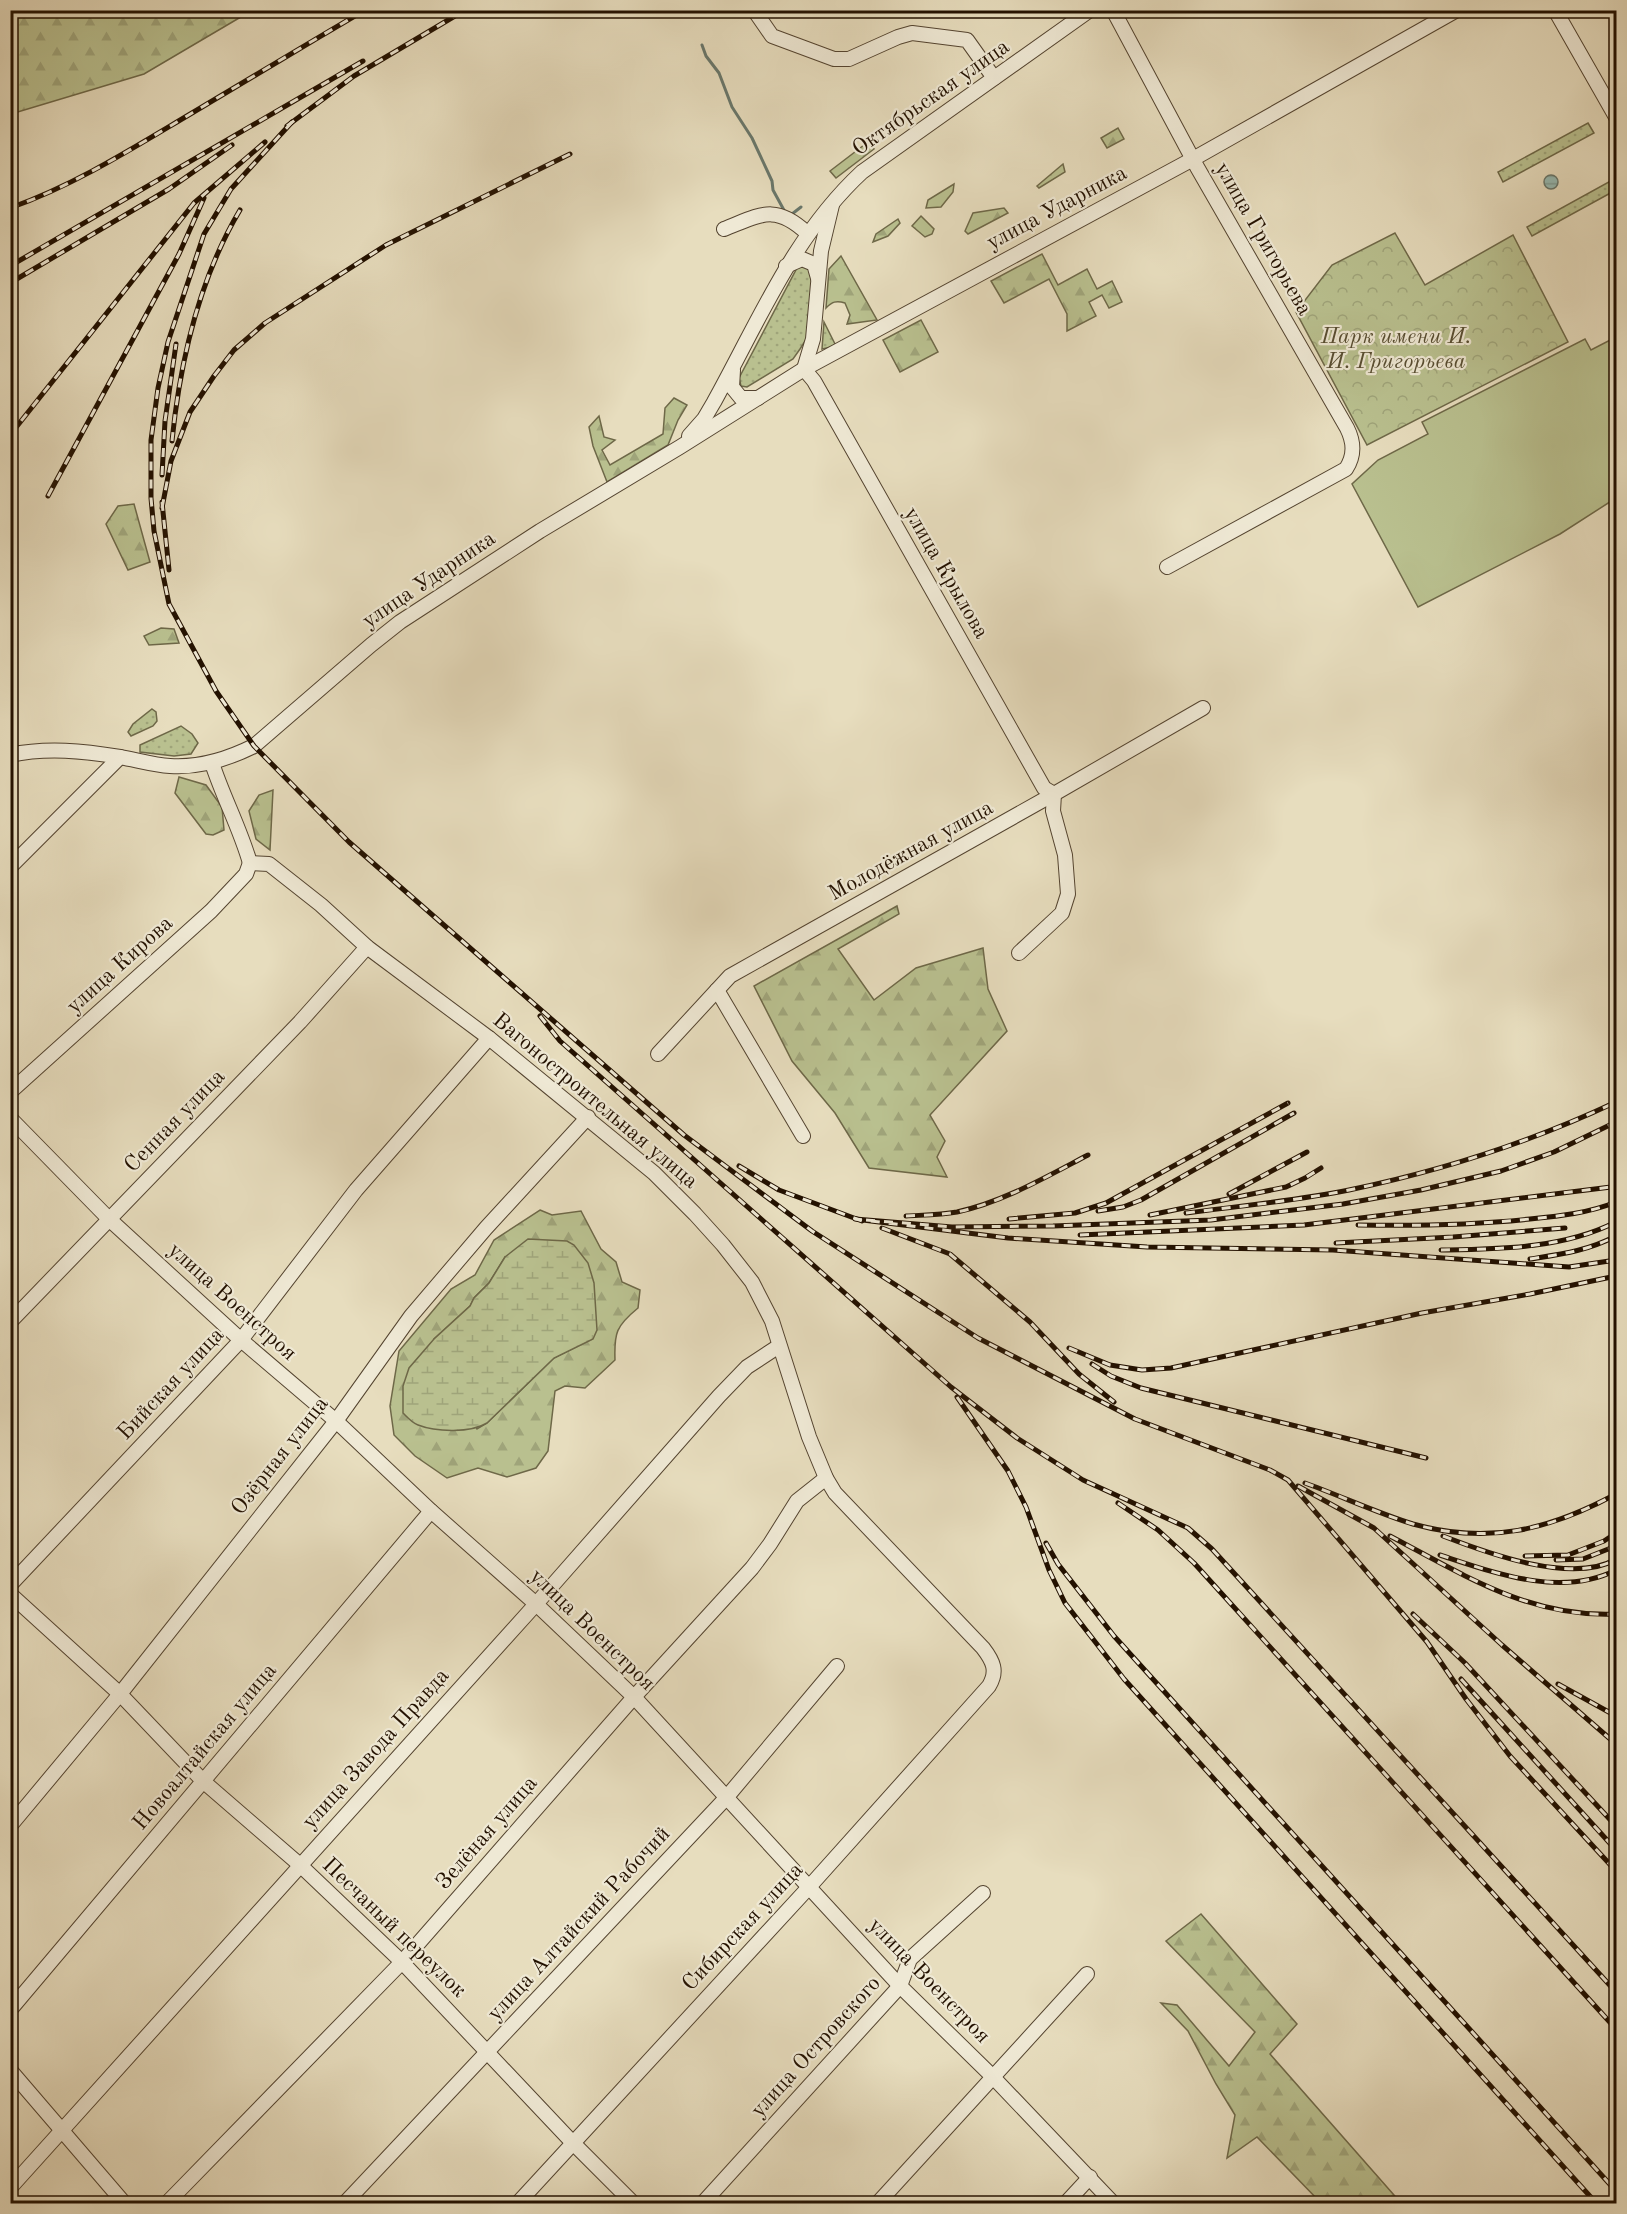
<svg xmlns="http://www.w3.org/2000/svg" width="1627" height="2214" font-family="'Old Standard TT',serif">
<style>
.grass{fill:url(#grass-dots);stroke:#6e6848;stroke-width:1.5}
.forest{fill:url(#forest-firs);stroke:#6e6848;stroke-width:1.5;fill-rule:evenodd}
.wetland{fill:url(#wetland-marsh);stroke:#6e6848;stroke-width:1.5}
.park{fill:url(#park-crowns);stroke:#6e6848;stroke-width:1.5}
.garden{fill:#b9c08f;stroke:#6e6848;stroke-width:1.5}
.water{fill:url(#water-rules);stroke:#69776b;stroke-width:1.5}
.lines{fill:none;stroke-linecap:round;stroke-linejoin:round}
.stream{stroke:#69776b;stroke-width:3}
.minor-casing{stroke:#544430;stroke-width:16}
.minor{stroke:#efe9d5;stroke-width:14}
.rail-casing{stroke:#231100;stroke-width:5}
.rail{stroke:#efe9d5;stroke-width:3;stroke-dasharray:9;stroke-linecap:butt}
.labels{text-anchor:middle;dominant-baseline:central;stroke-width:4.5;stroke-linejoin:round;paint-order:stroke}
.street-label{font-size:22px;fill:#231100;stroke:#efe9d5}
.park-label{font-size:22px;font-style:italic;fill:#584e32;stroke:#efe9d5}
</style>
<defs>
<pattern id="grass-dots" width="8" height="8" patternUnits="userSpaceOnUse" patternTransform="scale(1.5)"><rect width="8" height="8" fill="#b9c08f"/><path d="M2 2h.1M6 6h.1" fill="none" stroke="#9fa47a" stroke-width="1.8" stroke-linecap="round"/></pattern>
<pattern id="forest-firs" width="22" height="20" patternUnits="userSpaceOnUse" patternTransform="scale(1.5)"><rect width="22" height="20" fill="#b9c08f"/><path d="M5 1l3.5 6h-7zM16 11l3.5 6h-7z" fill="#9fa47a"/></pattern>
<pattern id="wetland-marsh" width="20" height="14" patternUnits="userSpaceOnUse" patternTransform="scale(1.5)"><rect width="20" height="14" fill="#b9c08f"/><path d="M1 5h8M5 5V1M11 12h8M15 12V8" fill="none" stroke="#9fa47a"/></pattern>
<pattern id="park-crowns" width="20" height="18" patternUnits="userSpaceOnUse" patternTransform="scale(1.5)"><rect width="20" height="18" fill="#b9c08f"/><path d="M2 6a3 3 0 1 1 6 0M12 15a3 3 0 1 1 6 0" fill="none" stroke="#9fa47a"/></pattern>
<pattern id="water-rules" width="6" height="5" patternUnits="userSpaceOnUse" patternTransform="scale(1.5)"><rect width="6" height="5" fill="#97bbb3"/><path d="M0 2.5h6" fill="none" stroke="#82a098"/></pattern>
</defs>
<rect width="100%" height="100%" fill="#e7ddbe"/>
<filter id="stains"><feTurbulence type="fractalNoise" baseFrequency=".00333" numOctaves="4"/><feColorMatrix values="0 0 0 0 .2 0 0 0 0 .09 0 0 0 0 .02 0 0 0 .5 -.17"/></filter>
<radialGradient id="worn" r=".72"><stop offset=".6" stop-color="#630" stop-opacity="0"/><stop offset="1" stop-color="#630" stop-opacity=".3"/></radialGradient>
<g class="grass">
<polygon points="1588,123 1594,133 1503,182 1498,172"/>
<polygon points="1616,178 1616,190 1532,236 1527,227"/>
<polygon points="807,266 813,272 807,338 800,349 793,359 747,387 741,386 739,378 797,268"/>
<polygon points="824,322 836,346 822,349"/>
<polygon points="152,709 156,712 157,721 153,726 131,736 128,732 133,724"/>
<polygon points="181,726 192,734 198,743 191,754 174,756 140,752 140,745"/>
</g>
<g class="forest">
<polygon points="11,10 251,10 251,11 144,74 11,114"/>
<polygon points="1118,128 1124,139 1107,148 1101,138"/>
<polygon points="868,142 874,149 836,178 830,171"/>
<polygon points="1063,164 1065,172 1039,188 1037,186"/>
<polygon points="954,184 953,192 941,207 926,208 928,200"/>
<polygon points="1004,208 1008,213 968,234 965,231 973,213"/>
<polygon points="921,216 934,229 932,234 925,237 912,226"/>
<polygon points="898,219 900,223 888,236 873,242 876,234"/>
<polygon points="1042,254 1058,285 1087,269 1097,289 1112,281 1122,302 1109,308 1102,295 1089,302 1096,316 1067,331 1067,314 1049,279 1004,303 991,281"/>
<path d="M841 256 877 320 847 324 850 315 845 303C836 300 832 302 826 308L829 269Z"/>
<polygon points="921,320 938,352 900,372 883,340"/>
<polygon points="674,398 687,405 678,420 668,445 607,482 593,446 589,427 599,416 604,437 615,440 602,450 610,465 663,434 665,408"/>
<polygon points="134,504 150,562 128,570 106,524 118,506"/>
<polygon points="161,628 174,629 179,643 149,645 144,636"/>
<polygon points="179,777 206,785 222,807 224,830 213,835 206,834 175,793"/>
<polygon points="273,790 270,850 256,839 249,811 259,795"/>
<polygon points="897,906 899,914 838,949 874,1000 916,968 983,948 988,989 1007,1031 930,1115 945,1141 937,1157 947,1177 869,1168 835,1113 792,1061 754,986"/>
<path d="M540 1210 552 1215 581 1211 601 1249 616 1262 622 1282 640 1290 638 1308C616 1326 614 1333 615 1360L585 1388 565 1386 555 1391 548 1451 536 1468 507 1477 478 1468 447 1478 415 1456 394 1435 390 1406 399 1351 451 1289 475 1275 494 1240ZM505 1257 592 1339 554 1358 487 1423 477 1429 434 1339 470 1306 474 1298 489 1283Z"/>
<polygon points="1201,1914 1297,2024 1270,2054 1401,2203 1321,2203 1257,2137 1227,2158 1235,2115 1216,2084 1188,2031 1161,2003 1177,2005 1229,2066 1255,2032 1166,1941"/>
</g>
<path class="wetland" d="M528 1239 567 1241 574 1245 588 1263 594 1283 597 1330 593 1339 554 1358 487 1423C471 1433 436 1432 418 1425 412 1423 407 1417 403 1413V1386L409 1368 434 1339 470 1306 474 1298 489 1283 505 1257Z"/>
<polygon class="park" points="1395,233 1425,285 1513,235 1568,342 1367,445 1296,312 1332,265"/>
<polygon class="garden" points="1616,337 1616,498 1560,534 1418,607 1352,484 1378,460 1428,434 1422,422 1585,339 1591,350"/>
<circle class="water" cx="1551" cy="182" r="7"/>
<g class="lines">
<polyline class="stream" points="702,45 706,56 719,73 732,107 752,138 772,181 773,190 785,212 792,214 801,207"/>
<defs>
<g id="minor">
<polyline points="754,10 772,36 834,59 849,59 898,37 912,33 967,40 994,78"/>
<path d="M1113 10 1197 167 1347 428C1354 442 1355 455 1346 469L1167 567"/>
<polyline points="1555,10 1616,117"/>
<path d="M724 229C760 215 775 203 807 233"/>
<polyline points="786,266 802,259 814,264 818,278"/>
<polyline points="804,369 814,381 1044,788 1054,794 1053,811 1065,855 1068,894 1062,913 1019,953"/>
<polyline points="804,369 813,339 821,251 832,205"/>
<polyline points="733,370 732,387 741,398 758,398"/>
<path d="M689 436 704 419 714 402C759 321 793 236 862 172L1090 10"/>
<path d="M10 755C47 747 84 751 120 757 137 760 154 765 170 766 200 768 228 759 254 746L371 645 400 622 540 531 680 447 804 369 1193 159 1457 10"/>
<path d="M212 763C223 797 240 828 250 863"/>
<path d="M250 863 269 864 321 905 367 947 489 1038 654 1173 695 1214 723 1245 752 1282 772 1321 809 1437 826 1478 835 1493 983 1648C993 1661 998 1671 989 1686L810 1886 517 2204"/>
<polyline points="10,867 120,757"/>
<polyline points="717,990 803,1136"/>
<polyline points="658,1054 730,976 1054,794 1203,708"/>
<polyline points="10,1092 211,911 246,874 250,863"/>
<polyline points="10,1118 109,1219 241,1340 336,1421 431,1511 536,1604 634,1697 900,1986 992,2076 1114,2204"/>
<polyline points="10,1322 300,1022 367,947"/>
<polyline points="10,1585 241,1340 356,1190 489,1038"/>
<polyline points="10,1594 120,1694 204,1782 300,1865 402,1962 572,2142 634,2204"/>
<polyline points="10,1826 120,1694 336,1421 411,1316 486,1228 588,1117"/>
<polyline points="10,2010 431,1511"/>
<polyline points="10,2070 125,2204"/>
<polyline points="10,2188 536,1604 719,1396 747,1367 779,1346"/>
<polyline points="166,2204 402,1962 634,1697 752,1568 770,1544 797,1501 826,1478"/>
<polyline points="344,2204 726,1798 837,1666"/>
<polyline points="702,2204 900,1986 910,1959 983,1893"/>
<polyline points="877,2204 1087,1974"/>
<polyline points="1065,2204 1090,2177"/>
</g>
</defs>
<use href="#minor" class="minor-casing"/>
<use href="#minor" class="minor"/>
<defs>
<g id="rail">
<polyline points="292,122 231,189 204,234 168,342 158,388 151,440 151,498 154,531 169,604 216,691 254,746 349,842 684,1135 812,1231 978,1338 1135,1419 1270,1470 1288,1480 1427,1642 1466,1699 1510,1756 1616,1871"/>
<polyline points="287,126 354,76 465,10"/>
<path d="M10 208C75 185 133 148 192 113 249 79 307 44 365 10"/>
<polyline points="10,266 363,61"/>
<polyline points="10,283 169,189 232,145"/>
<polyline points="10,435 194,203 265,142"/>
<path d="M172 441C180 361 199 279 240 210"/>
<polyline points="162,475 165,421 176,344"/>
<polyline points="48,496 179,254 204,198"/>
<polyline points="162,502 169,570"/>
<polyline points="162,508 171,461 190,412 214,376 234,350 265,323 386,245 570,154"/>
<polyline points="540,1016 560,1041 951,1387 1017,1438 1083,1480 1188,1528 1212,1549 1616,1992"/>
<polyline points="1616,1122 1554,1152 1501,1171 1421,1190 1343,1204 1211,1220 1053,1226 952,1227 855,1219 1008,1238 1147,1247 1333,1250 1569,1267 1616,1260"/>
<polyline points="739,1166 779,1190 862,1221"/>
<polyline points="1229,1194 1307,1152"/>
<polyline points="1098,1211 1123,1207 1141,1200 1294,1113"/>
<path d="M1186 1213C1240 1206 1295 1201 1349 1190 1441 1171 1531 1142 1616 1102"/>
<polyline points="1150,1215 1286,1187 1305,1178 1321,1168"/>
<path d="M906 1216C923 1215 940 1215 957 1212 1003 1202 1046 1177 1088 1155"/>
<polyline points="1009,1219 1075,1213 1106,1203 1288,1103"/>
<path d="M1358 1225C1415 1226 1473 1225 1530 1219 1560 1216 1589 1213 1616 1202"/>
<polyline points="882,1228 950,1254 1030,1322 1079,1374 1114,1402"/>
<polyline points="1080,1235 1304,1225 1611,1187"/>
<polyline points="1336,1243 1453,1237 1565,1228"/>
<path d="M1441 1250C1500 1249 1562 1249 1616 1222"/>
<path d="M1530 1259C1562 1254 1587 1251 1616 1236"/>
<polyline points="1069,1348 1110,1365 1142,1370 1171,1368 1422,1313 1530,1294 1616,1276"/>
<polyline points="1092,1364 1111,1376 1141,1388 1426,1458"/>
<polyline points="957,1397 1008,1471 1026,1507 1049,1570 1065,1603 1124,1679 1597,2204"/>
<path d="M1305 1483C1341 1496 1377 1513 1413 1524 1489 1545 1549 1530 1616 1494"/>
<polyline points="1298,1486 1374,1528 1502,1645 1616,1744"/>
<polyline points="1118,1503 1158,1530 1194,1563 1616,2029"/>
<path d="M1390 1536C1464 1575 1530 1618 1616 1614"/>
<path d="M1443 1536C1487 1553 1573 1585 1616 1559"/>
<polyline points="1046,1543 1058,1564 1114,1636 1616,2191"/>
<path d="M1440 1555C1495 1573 1561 1598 1616 1570"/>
<polyline points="1525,1556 1568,1555 1604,1541 1616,1533"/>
<polyline points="1556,1560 1583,1559 1616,1546"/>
<polyline points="1413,1614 1465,1663 1616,1826"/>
<polyline points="1461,1679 1616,1850"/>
<polyline points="1558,1684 1616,1716"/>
</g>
</defs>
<use href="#rail" class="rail-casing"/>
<use href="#rail" class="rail"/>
</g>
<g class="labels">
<g class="street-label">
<text transform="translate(931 98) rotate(-35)">Октябрьская улица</text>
<text transform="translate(1057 208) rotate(-28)">улица Ударника</text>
<text transform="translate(1263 239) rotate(60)">улица Григорьева</text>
<text transform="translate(946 573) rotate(60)">улица Крылова</text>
<text transform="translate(429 580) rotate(-34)">улица Ударника</text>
<text transform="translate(911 851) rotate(-29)">Молодёжная улица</text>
<text transform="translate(120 965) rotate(-42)">улица Кирова</text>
<text transform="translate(595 1101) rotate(40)">Вагоностроительная улица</text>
<text transform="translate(175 1121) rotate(-46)">Сенная улица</text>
<text transform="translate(232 1302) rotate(42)">улица Военстроя</text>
<text transform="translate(171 1384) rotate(-47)">Бийская улица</text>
<text transform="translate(280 1456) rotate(-52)">Озёрная улица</text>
<text transform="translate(592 1630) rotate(44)">улица Военстроя</text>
<text transform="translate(205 1747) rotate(-50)">Новоалтайская улица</text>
<text transform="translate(376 1749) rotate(-48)">улица Завода Правда</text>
<text transform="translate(487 1833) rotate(-49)">Зелёная улица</text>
<text transform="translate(579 1924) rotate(-47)">улица Алтайский Рабочий</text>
<text transform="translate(743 1927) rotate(-47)">Сибирская улица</text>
<text transform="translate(394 1928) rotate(44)">Песчаный переулок</text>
<text transform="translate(929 1981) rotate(46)">улица Военстроя</text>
<text transform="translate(816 2047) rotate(-48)">улица Островского</text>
</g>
<g class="park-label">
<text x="1396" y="337">Парк имени И.<tspan x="1396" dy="25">И. Григорьева</tspan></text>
</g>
</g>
<rect width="1627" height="2214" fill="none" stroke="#e7ddbe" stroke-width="36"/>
<rect x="12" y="12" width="1603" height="2190" fill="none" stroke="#231100" stroke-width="3"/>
<rect x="18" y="18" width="1591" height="2178" fill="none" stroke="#231100" stroke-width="1.5"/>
<rect width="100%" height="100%" filter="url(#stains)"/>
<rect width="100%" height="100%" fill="url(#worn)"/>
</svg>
